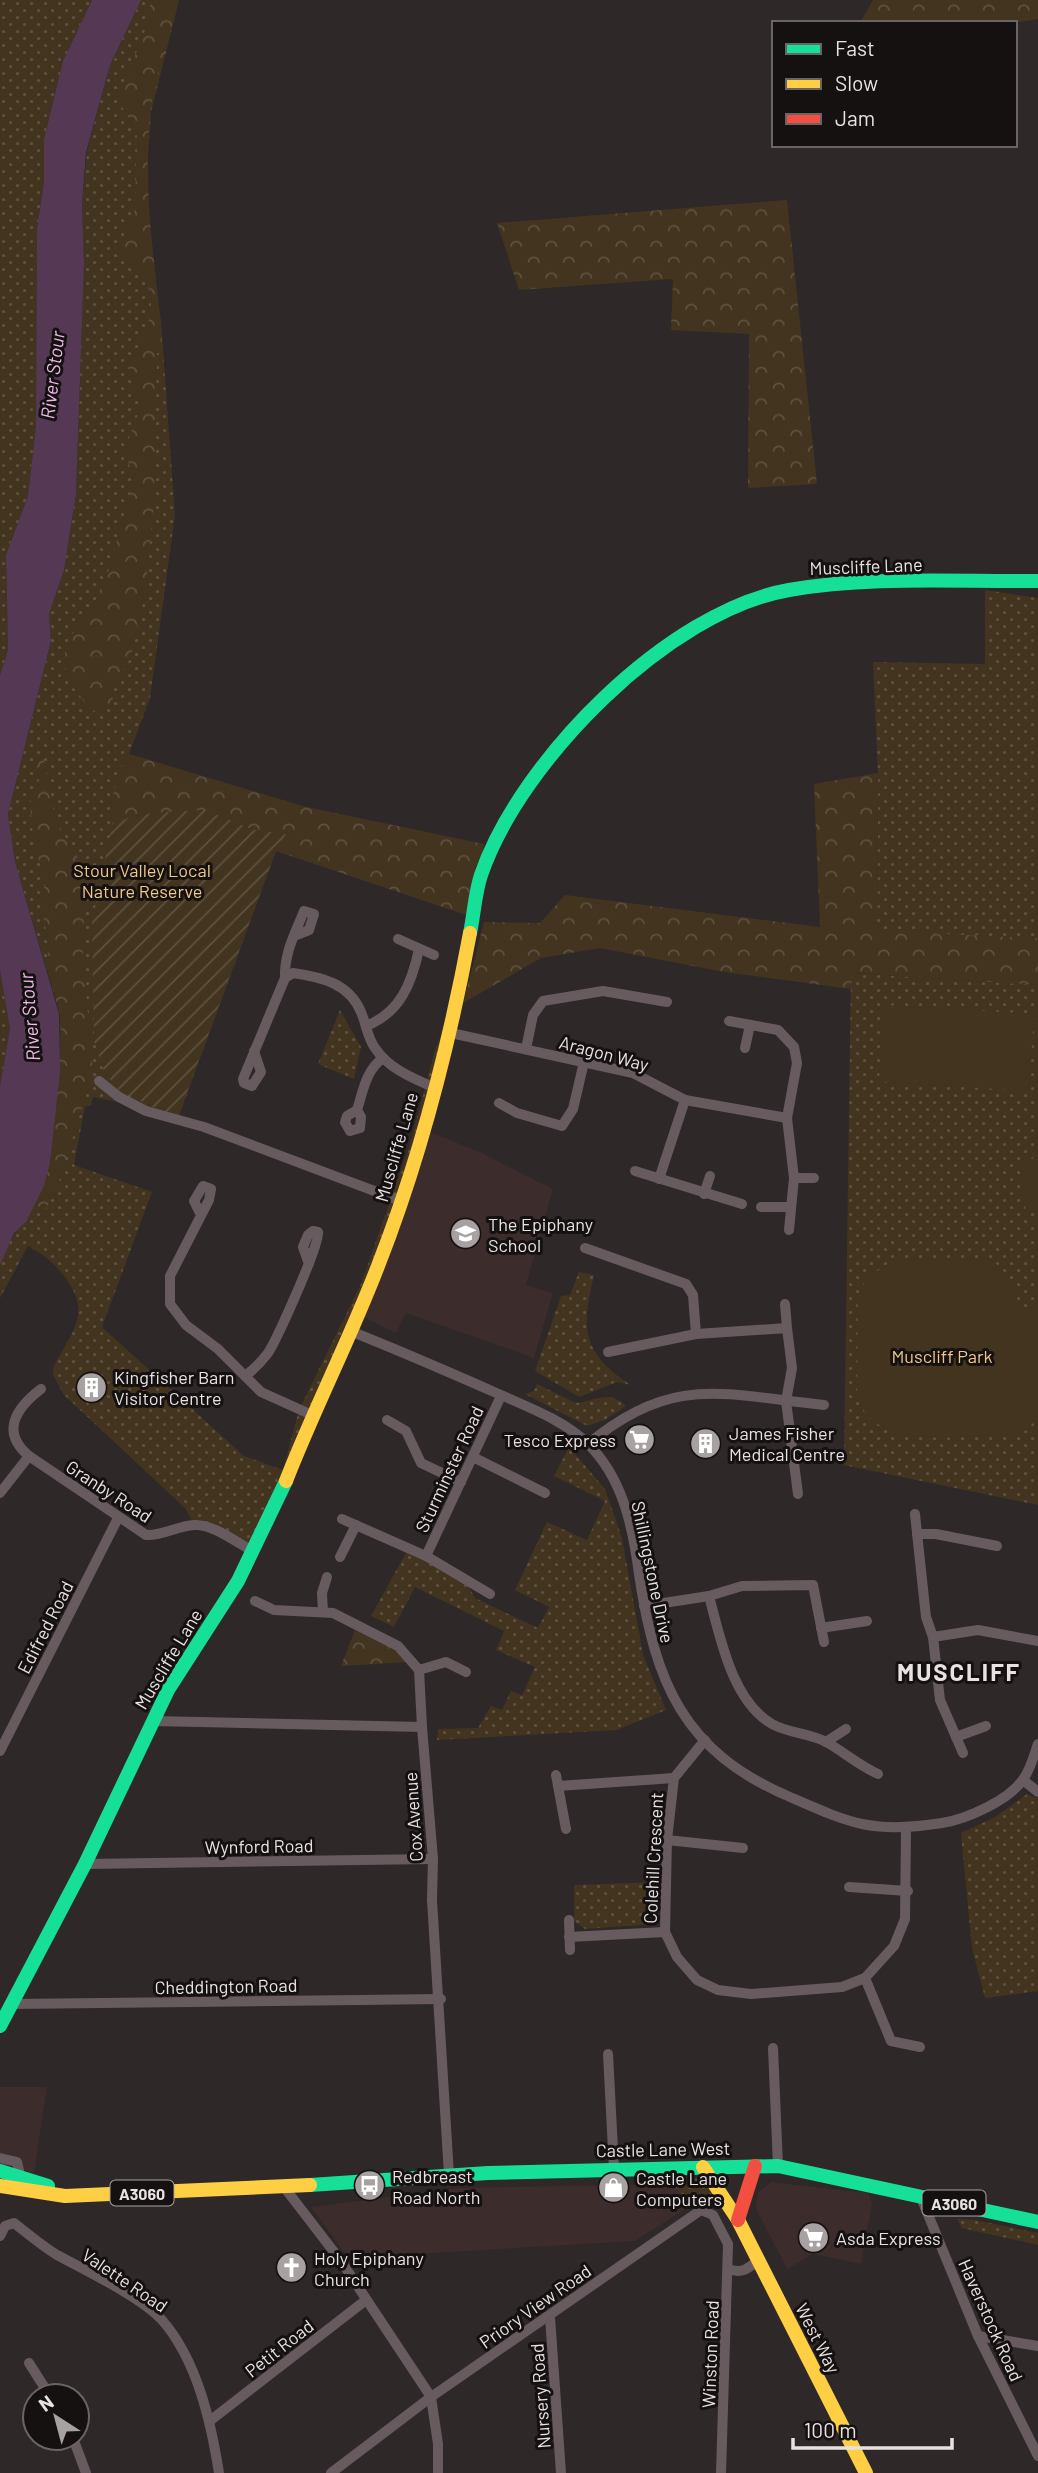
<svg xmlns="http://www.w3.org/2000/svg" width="1038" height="2473" font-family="Barlow,sans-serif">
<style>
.built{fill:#3c2c2b}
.grass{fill:url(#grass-dots)}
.forest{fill:url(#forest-crowns)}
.garden{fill:url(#garden-furrows)}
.pitch{fill:#42341f}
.water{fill:#553954}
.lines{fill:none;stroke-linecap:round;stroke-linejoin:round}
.street{stroke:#675b5f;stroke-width:10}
.fast{stroke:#16e098;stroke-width:14}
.slow{stroke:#ffcf43;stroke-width:14}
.jam{stroke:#f24e42;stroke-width:14}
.labels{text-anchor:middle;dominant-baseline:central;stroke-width:6;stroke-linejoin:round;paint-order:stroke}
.shield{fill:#151110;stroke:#a9a3a3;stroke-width:2}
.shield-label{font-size:16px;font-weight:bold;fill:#e9e2e2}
.street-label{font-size:18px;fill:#e9e2e2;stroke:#151110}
.park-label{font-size:18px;fill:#f1c78a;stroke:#151110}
.poi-label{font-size:18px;fill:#e9e2e2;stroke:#151110;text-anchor:start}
.water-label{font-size:19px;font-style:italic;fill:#efb9ec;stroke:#151110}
.district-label{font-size:24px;font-weight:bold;letter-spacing:2px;fill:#e9e2e2;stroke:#151110}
</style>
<defs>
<pattern id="grass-dots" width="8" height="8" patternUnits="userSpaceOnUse" patternTransform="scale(1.75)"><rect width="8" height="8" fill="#42341f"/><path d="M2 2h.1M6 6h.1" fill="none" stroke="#5d513f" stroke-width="1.8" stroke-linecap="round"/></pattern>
<pattern id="forest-crowns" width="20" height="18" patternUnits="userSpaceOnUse" patternTransform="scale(1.75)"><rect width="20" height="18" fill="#42341f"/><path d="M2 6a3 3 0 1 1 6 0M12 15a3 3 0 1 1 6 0" fill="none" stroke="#5d513f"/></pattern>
<pattern id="garden-furrows" width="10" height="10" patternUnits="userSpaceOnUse" patternTransform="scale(1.75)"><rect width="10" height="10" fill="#42341f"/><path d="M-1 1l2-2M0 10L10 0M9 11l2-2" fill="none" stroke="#5d513f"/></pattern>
</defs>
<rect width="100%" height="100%" fill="#2e2828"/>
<g class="built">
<polygon points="423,1129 482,1153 553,1189 526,1285 553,1293 534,1358 406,1313 396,1333 358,1314"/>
<polygon points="0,2087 47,2087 34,2173 0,2162"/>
<polygon points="771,2182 868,2193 872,2204 861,2264 813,2254 787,2269 756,2209 758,2192"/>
<polygon points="673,2184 690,2206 635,2241 348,2258 311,2207 459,2188"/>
</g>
<g class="grass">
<polygon points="0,0 92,0 63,61 44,139 44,181 37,229 36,426 28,496 6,555 8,650 0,675"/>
<path d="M141 0H179L151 112 148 155 149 234 161 322 175 515 150 698 129 754 302 806 276 851 176 1124 118 1102 93 1097 91 1106H85L74 1165 152 1192 102 1327 244 1456 283 1470 299 1410 361 1284 410 1144 435 1050 460 990 401 1201 254 1552 194 1525 186 1509 63 1394 53 1374 54 1366C61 1352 76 1331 78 1315 82 1287 50 1257 28 1246L0 1298C0 1288 0 1275 0 1265 7 1235 33 1215 44 1186 60 1141 62 1062 60 1014L15 862 8 814 51 642 49 614 64 570 76 495 84 265 82 205 87 151 110 65Z"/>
<polygon points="985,590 1038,598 1038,938 877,932 878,773 873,662 985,664"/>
<polygon points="0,970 10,1029 0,1086"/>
<polygon points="851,973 1038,985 1038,1505 844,1465"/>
<polygon points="340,1010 361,1047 354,1079 318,1064"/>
<path d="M579 1272 594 1275C581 1329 582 1353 631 1385L617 1382 579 1397 535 1371 561 1296 570 1295Z"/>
<path d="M537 1384 576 1403C597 1401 608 1389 626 1406L605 1420 587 1426 525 1394 534 1391Z"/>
<polygon points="569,1447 605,1489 622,1538 643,1655 666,1710 617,1730 437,1740 438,1729 478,1728 491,1706 502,1710 511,1691 522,1695 535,1667 496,1650 504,1631 415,1587 394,1627 371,1616 407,1551 465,1580 475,1598 538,1628 549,1607 515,1590 547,1522 587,1540 605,1501 554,1476"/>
<polygon points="1027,1794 1038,1799 1038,1991 985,1998 972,1948 961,1833 995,1817"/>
<polygon points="659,1882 659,1919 655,1924 585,1929 574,1921 574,1885"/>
<polygon points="703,2177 724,2205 721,2209 709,2204 690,2206 673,2184 641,2185 670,2178"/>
<polygon points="957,2219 975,2220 1038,2233 1038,2245 962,2228"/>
</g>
<g class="forest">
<path d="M151 0H179C170 37 155 76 150 114 141 195 158 274 163 354L157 353 154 503 145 595 130 659 114 684 112 706 99 714 88 707 71 684 63 661 69 638 93 607 109 569 134 478 124 451 141 406 127 364C152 332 167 283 123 261L119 247 135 210 137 125 126 115 118 99 147 25Z"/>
<polygon points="873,0 1038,0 1038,19 1012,23 860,23"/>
<polygon points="787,200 817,484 748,488 749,334 671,330 673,279 519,290 497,223"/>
<path d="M129 754 302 806 484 844 481 861 476 866 469 916 276 851 285 834 254 830 205 810 120 820 112 825C110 802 115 773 129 754Z"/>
<polygon points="43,755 56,823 88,873 82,942 93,1073 58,1185 46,1209 37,1206 36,1202 50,1163 61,1039 60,1014 46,964 49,950 42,905 45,884 33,836 30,803 39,780 38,762"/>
<polygon points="878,773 877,931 1038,938 1038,985 852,973 851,989 724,972 600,948 541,958 463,1003 484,922 540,923 565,895 820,927 814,784"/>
<polygon points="355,1630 395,1650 408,1662 341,1666"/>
</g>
<path class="garden" d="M205 810 254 830 286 834 276 851 179 1114 161 1111 119 1090 104 1072 94 1040 92 923 112 825C138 810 176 812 205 810Z"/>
<g class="pitch">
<polygon points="884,1005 1034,1014 1029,1091 879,1082"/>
<polygon points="1038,1158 1038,1211 1026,1212 1020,1160"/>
<path d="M990 1260C1011 1272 1009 1286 1020 1306L1038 1313V1418L1025 1431 1010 1435C964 1435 872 1453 857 1395L858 1295C879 1245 946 1260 990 1260Z"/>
</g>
<polygon class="water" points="92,0 141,0 110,65 86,152 82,205 84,264 76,494 64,570 49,614 51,641 8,814 15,862 59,1014 60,1072 50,1163 44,1186 26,1222 14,1233 0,1265 0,1086 10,1029 0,970 0,675 8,650 6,555 28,496 36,426 37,229 44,181 44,139 63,61"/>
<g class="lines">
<g class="street">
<polyline points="398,939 434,955"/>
<path d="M285 978C284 953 295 934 304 911L314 914 309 930 294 936"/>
<polyline points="729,1021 778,1030 794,1047 797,1063 787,1118 794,1178 789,1230"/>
<path d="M366 1026C400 1013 412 983 419 949"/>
<polyline points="451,1033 633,1073 685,1100 787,1118"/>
<polyline points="745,1048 750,1025"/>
<polyline points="526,1049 533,1015 543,1001 603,991 667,1002"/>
<path d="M254 1051 261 1072 252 1086 244 1083 243 1079 285 978 293 973C321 977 349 983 361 1012 366 1023 367 1037 375 1048 388 1068 412 1078 433 1087"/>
<polyline points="99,1081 119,1097 146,1111 204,1127 401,1201"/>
<polyline points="499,1103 517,1113 562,1126 573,1109 584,1062"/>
<path d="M357 1110 361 1117 360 1128 350 1131 345 1122 347 1116 357 1110C363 1091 366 1070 383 1058"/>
<polyline points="635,1171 742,1204"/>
<polyline points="794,1178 814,1178"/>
<polyline points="659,1179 685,1100"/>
<polyline points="704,1194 710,1176"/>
<polyline points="761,1207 791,1207"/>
<polyline points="201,1215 194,1201 203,1186 211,1189 209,1200 170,1276 170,1304 186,1325 218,1349 261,1392 312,1415"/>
<polyline points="585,1248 686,1284 693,1295 696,1334"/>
<polyline points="785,1304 787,1328"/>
<path d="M350 1331C401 1351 451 1373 501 1395 530 1408 565 1421 588 1444 623 1478 633 1528 639 1574 655 1682 683 1752 790 1797 852 1824 873 1834 942 1823 967 1819 1010 1800 1024 1778 1031 1768 1034 1755 1038 1744"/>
<polyline points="608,1352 696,1334 787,1328 792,1368 786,1401 798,1494"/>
<path d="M245 1376C253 1370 262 1361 268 1353 277 1339 321 1242 318 1232L313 1231 308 1235 303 1247 309 1264"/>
<polyline points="387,1420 406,1431 421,1463 461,1482"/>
<path d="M588 1444C673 1373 725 1395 824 1405"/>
<path d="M29 1456C0 1432 16 1408 41 1389"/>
<polyline points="473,1457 545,1493"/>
<path d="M0 1493 29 1456 146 1535C163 1536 177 1526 194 1525 214 1524 237 1543 254 1552"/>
<polyline points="915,1514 926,1617 933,1637 940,1700 963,1753"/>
<polyline points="342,1519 426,1556 490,1594"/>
<polyline points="917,1534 936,1534 997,1546"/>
<polyline points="426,1556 501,1396"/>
<polyline points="340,1557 356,1525"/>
<path d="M709 1596C720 1637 732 1701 772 1724 790 1734 811 1733 828 1743 845 1753 860 1766 878 1774"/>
<polyline points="255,1601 274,1610 333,1613 398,1646 419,1670 422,1727"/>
<polyline points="644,1606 709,1596 742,1586 813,1585 824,1642"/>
<polyline points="323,1612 322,1593 327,1577"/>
<polyline points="821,1628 867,1621"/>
<polyline points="933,1637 978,1630 1038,1641"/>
<polyline points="419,1670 446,1662 466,1672"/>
<polyline points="152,1721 422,1727 433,1859 432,1900 449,2175"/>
<polyline points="956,1737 986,1726"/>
<polyline points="705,1740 674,1778 667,1840 665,1932 677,1957 697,1980 718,1990 751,1994 842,1987 865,1978 894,1946 905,1919 906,1829"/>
<polyline points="826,1742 846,1729"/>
<polyline points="0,1751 118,1518"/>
<polyline points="556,1775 566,1829"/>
<polyline points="1023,1780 1038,1792"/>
<polyline points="558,1786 674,1778"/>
<polyline points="667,1840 743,1848"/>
<polyline points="85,1864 433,1859"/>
<polyline points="849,1887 908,1891"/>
<polyline points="569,1920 570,1950"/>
<polyline points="569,1937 665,1932"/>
<polyline points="865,1978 891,2041 920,2047"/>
<polyline points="12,2004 441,1999"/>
<polyline points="773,2048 778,2166"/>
<polyline points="608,2054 614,2169"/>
<polyline points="0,2158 17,2162 21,2179"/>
<polyline points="284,2187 341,2261 431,2397 438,2444 438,2473"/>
<polyline points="920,2195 978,2336 1038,2456"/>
<path d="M0 2236 5 2226 14 2223C28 2234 42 2246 57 2255 85 2270 141 2297 162 2320 197 2360 211 2422 219 2473"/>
<path d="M729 2269C741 2274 748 2269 757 2261"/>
<polyline points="550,2317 561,2473"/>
<polyline points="978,2336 1038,2346"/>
<polyline points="29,2363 50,2396"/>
<polyline points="211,2420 366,2300"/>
<polyline points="73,2438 86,2473"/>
<polyline points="331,2473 431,2397 701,2210 713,2215 728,2244 721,2473"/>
</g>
<g class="fast">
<path d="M470 933C474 914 475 893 481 875 520 761 668 611 789 590 870 576 956 582 1038 581"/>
<polyline points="0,2026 85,1864 168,1690 238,1581 286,1481"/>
<polyline points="0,2171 48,2186"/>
<polyline points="310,2185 488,2173 778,2166 1038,2222"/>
</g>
<g class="slow">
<path d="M286 1481C314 1409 350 1339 378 1266 420 1159 449 1046 470 933"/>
<polyline points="703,2167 738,2220 866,2473"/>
<polyline points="0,2186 65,2196 310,2185"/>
</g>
<polyline class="jam" points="738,2220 755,2166"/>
</g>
<defs>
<symbol id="school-disc" viewBox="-11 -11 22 22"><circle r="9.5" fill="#a8a1a1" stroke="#151110"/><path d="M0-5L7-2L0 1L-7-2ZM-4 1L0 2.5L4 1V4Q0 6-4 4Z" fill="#fff"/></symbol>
<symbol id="building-disc" viewBox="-11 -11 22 22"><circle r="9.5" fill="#a8a1a1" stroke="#151110"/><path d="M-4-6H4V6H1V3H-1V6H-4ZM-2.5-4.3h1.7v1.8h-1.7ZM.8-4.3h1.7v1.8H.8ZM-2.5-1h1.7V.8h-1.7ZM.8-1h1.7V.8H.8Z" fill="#fff"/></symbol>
<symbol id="supermarket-disc" viewBox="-11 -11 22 22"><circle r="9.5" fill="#a8a1a1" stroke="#151110"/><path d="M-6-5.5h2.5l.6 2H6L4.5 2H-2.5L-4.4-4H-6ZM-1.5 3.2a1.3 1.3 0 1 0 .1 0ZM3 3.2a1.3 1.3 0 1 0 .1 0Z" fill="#fff"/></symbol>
<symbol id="bus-disc" viewBox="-11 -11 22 22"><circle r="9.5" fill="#a8a1a1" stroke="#151110"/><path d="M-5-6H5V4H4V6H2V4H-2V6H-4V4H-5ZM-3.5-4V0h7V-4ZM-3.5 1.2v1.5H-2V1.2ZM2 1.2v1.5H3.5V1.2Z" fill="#fff"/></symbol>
<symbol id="shop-disc" viewBox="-11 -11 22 22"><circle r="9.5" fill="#a8a1a1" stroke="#151110"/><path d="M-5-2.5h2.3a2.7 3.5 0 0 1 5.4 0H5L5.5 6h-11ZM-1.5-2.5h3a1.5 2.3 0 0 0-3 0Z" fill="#fff"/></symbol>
<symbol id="church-disc" viewBox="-11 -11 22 22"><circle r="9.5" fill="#a8a1a1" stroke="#151110"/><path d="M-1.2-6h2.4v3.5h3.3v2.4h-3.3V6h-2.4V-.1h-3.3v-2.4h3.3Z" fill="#fff"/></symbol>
</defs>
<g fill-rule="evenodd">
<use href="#school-disc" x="448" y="1216" width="35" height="35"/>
<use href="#building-disc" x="74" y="1370" width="35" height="35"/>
<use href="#supermarket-disc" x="622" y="1422" width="35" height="35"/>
<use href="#building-disc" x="688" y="1426" width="35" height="35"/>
<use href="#bus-disc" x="352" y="2168" width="35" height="35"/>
<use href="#shop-disc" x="596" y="2170" width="35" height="35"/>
<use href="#supermarket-disc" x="796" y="2220" width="35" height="35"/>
<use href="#church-disc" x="274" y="2250" width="35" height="35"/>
</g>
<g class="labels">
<g class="shield">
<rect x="110.5" y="2180.5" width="63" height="25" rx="5"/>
<rect x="922.5" y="2190.5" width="63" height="25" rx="5"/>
</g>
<g class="shield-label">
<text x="142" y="2193">A3060</text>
<text x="954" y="2203">A3060</text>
</g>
<g class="street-label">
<text transform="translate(866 566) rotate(-2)">Muscliffe Lane</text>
<text transform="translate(604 1053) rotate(15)">Aragon Way</text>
<text transform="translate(396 1147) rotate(-74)">Muscliffe Lane</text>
<text transform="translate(449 1469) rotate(-65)">Sturminster Road</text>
<text transform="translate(109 1491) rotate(33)">Granby Road</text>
<text transform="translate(653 1572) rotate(78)">Shillingstone Drive</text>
<text transform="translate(45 1627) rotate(-63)">Edifred Road</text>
<text transform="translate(168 1659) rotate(-59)">Muscliffe Lane</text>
<text transform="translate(413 1817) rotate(-94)">Cox Avenue</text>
<text transform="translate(259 1846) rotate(-1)">Wynford Road</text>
<text transform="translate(653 1858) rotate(-87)">Colehill Crescent</text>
<text transform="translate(226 1986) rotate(-1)">Cheddington Road</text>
<text transform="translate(663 2149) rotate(-1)">Castle Lane West</text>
<text transform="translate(125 2280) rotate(34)">Valette Road</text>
<text transform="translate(535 2306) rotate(-35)">Priory View Road</text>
<text transform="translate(991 2320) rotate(66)">Haverstock Road</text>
<text transform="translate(818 2338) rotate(63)">West Way</text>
<text transform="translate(279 2348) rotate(-38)">Petit Road</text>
<text transform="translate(710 2354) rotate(-88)">Winston Road</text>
<text transform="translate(540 2396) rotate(-94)">Nursery Road</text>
</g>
<g class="park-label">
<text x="142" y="870">Stour Valley Local<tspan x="142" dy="21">Nature Reserve</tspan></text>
<text x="942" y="1356">Muscliff Park</text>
</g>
<g class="poi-label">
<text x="488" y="1224">The Epiphany<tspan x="488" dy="21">School</tspan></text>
<text x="114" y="1377">Kingfisher Barn<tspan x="114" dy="21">Visitor Centre</tspan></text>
<text x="729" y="1433">James Fisher<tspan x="729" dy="21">Medical Centre</tspan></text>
<text x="616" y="1440" text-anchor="end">Tesco Express</text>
<text x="392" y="2176">Redbreast<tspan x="392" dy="21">Road North</tspan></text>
<text x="636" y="2178">Castle Lane<tspan x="636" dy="21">Computers</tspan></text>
<text x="836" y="2238">Asda Express</text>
<text x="314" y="2258">Holy Epiphany<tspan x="314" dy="21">Church</tspan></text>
</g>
<g class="water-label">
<text transform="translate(52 375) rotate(-83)">River Stour</text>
<text transform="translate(29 1017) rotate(-95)">River Stour</text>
</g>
<g class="district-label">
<text x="959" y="1671">MUSCLIFF</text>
</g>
</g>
<rect x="772" y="21" width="245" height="126" fill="#151110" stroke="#6a6564" stroke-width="2"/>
<rect x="786" y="44" width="35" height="10" fill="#16e098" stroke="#6a6564" stroke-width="2"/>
<text x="835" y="56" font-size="21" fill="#e9e2e2">Fast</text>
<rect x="786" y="79" width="35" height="10" fill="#ffcf43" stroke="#6a6564" stroke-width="2"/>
<text x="835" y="91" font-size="21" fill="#e9e2e2">Slow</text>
<rect x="786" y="114" width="35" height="10" fill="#f24e42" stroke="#6a6564" stroke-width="2"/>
<text x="835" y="126" font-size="21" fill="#e9e2e2">Jam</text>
<g transform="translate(56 2417) rotate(324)"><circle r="33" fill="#151110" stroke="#6a6564" stroke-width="2"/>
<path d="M0-5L12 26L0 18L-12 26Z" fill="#a8a1a1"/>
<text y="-10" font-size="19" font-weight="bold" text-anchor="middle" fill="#e9e2e2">N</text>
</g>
<path d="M793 2438v10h159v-10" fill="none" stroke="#e9e2e2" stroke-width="3.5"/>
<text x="804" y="2438" font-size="21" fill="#e9e2e2" stroke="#151110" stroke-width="5" paint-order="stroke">100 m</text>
</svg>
